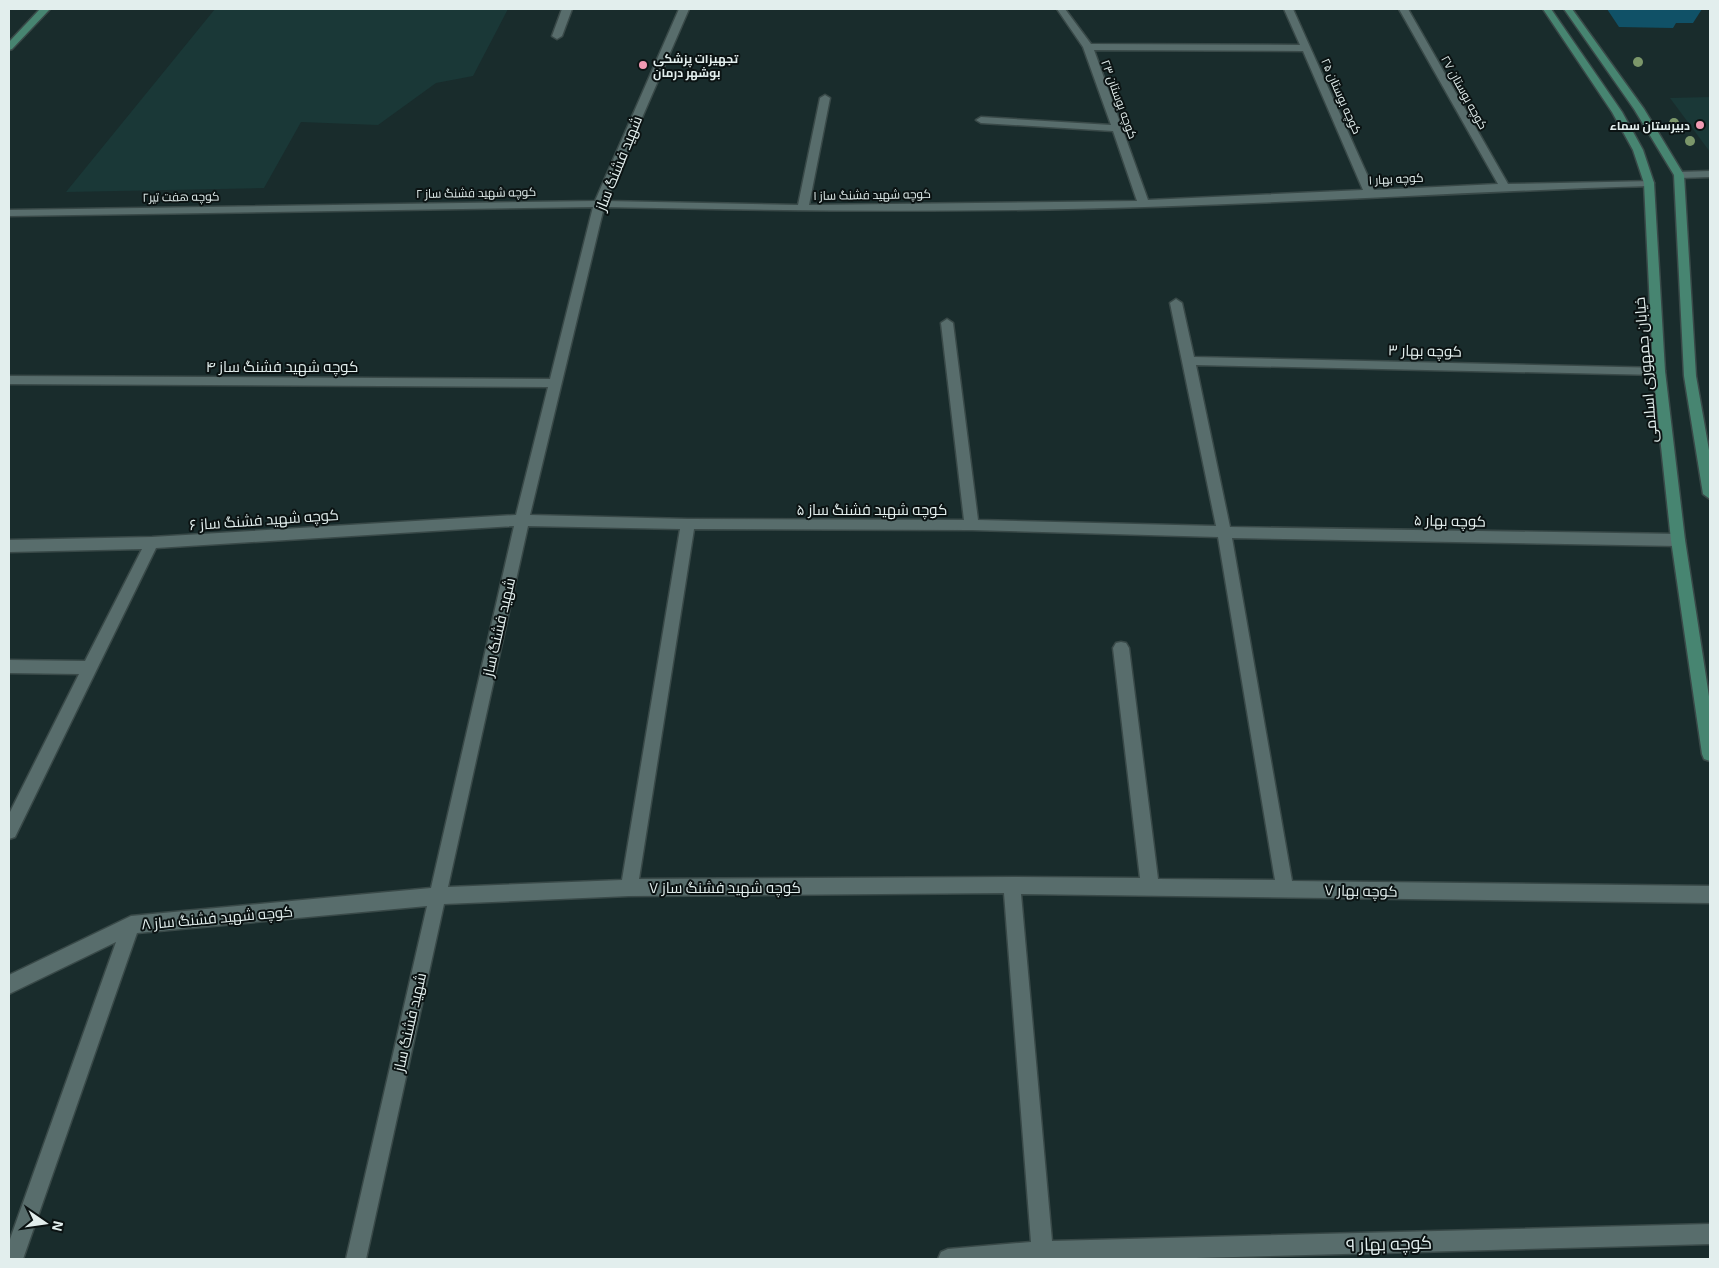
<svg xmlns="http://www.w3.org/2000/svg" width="1719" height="1268" font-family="'Exo 2',Cairo,sans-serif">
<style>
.built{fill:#1a3837}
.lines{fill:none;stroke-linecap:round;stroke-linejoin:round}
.street-casing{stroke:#394948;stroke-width:3}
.secondary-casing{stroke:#394948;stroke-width:3}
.street{fill:#586d6c;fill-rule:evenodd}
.secondary{fill:#478571;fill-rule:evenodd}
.tree{fill:#7c976a}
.wall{fill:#105167}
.poi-dot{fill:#f19ab3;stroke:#0b1313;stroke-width:2}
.labels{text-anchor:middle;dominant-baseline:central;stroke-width:4;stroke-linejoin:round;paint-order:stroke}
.far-poi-label{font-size:12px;font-weight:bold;fill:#e2eeed;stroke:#0b1313;text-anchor:start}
.far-street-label{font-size:12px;fill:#e2eeed;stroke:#0b1313}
.street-label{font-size:15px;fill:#e2eeed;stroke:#0b1313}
.near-street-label{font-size:18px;fill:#e2eeed;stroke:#0b1313}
</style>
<rect width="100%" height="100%" fill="#192c2c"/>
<g class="built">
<polygon points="215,9 508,9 473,76 436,83 378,125 301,122 264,188 66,192"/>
<polygon points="1710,97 1710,152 1670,98"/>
</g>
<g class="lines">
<defs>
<g id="street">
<polygon points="562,9 572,9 562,36 557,39 552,36"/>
<path d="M679 9H689L606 201 798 205 820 98 825 95 830 98 809 205 1137 201 1113 131 981 123 976 120 981 117 1111 125 1083 47 1057 9H1065L1091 44 1300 45 1284 9H1293L1374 190 1498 184 1399 9H1408L1508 184 1653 181 1654 183 1649 186C1481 191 1313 202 1145 207 965 213 784 211 604 207L530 515 688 519 964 520 941 323 947 319 953 323 978 520 1216 526 1170 303 1176 299 1182 303 1194 357 1663 368 1665 371 1659 375 1196 365 1230 527 1678 534 1683 536 1685 540 1683 544 1678 546 1232 538 1292 881 1710 886V903L1021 894 1052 1241 1710 1224V1244L1159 1259H938L941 1252 948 1249 1031 1242 1004 893 629 896 444 904 366 1259H346L427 906 137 933 23 1259H9V1242L116 942 9 994V975L131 916 431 888 514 526 156 548 15 837 9 839V814L79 674 9 673V660L85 661 142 549 9 552V540L152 537 516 515 548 387 9 384V376L550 379 593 207 9 216V210L595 201ZM1094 50 1303 51 1363 190 1148 200ZM528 526 680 529 622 880 448 887ZM694 529 972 530 1218 537 1275 880 1158 879 1129 648 1126 643 1121 642 1116 643 1113 648 1140 878 1012 877 639 879Z"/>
<polygon points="1710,171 1710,177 1679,178 1674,175 1679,172"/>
</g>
<g id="secondary">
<polygon points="40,9 50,9 12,49 9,50 9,42"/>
<polygon points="1543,9 1551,9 1622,112 1643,150 1654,183 1665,371 1685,540 1710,703 1710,761 1704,759 1702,754 1671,540 1653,371 1644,183 1633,150 1612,112"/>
<polygon points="1564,9 1572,9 1644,109 1684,175 1696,376 1710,456 1710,499 1703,494 1684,376 1674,175 1634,109"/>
</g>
</defs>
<use href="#street" class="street-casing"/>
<use href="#secondary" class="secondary-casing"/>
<use href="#street" class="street"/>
<use href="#secondary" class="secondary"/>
</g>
<g class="tree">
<circle cx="1638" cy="62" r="5"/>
<circle cx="1674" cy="123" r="5"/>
<circle cx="1690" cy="141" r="5"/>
</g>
<polygon class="wall" points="1607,9 1702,9 1693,23 1676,23 1673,28 1619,27"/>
<g class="poi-dot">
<circle cx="643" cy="65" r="5"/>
<circle cx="1700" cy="125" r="5"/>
</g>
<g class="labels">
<g class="far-poi-label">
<text x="653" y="58">تجهیزات پزشکی<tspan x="653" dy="14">بوشهر درمان</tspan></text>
<text x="1690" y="125" text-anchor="end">دبیرستان سماء</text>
</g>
<g class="far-street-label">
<text transform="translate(1465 92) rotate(61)">کوچه بوستان ۲۷</text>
<text transform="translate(1342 96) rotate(66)">کوچه بوستان ۲۵</text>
<text transform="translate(1120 99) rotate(70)">کوچه بوستان ۲۳</text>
<text transform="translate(1396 178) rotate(-3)">کوچه بهار ۱</text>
<text transform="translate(476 192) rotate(-1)">کوچه شهید فشنگ ساز ۲</text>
<text transform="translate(872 194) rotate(-1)">کوچه شهید فشنگ ساز ۱</text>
<text transform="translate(181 196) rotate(-1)">کوچه هفت تیر۲</text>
</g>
<g class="street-label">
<text transform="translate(618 163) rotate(-68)">شهید فشنگ ساز</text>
<text transform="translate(1425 350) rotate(1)">کوچه بهار ۳</text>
<text x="282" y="366">کوچه شهید فشنگ ساز ۴</text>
<text transform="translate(1645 370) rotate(-95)">خیابان جمهوری اسلامی</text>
<text x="872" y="509">کوچه شهید فشنگ ساز ۵</text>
<text transform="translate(264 519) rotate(-4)">کوچه شهید فشنگ ساز ۶</text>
<text transform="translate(1450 520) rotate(1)">کوچه بهار ۵</text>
<text transform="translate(498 627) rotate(-77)">شهید فشنگ ساز</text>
<text x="725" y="887">کوچه شهید فشنگ ساز ۷</text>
<text transform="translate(1361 890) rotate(1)">کوچه بهار ۷</text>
<text transform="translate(217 917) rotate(-5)">کوچه شهید فشنگ ساز ۸</text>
<text transform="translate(409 1022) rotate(-77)">شهید فشنگ ساز</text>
</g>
<g class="near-street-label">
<text transform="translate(1389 1243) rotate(-2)">کوچه بهار ۹</text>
</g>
</g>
<rect width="1719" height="1268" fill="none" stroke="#e2eeed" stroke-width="20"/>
<g transform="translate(45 1223) rotate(103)" stroke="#0b1313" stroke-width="4" paint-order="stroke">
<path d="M0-4L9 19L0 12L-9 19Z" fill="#e2eeed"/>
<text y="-8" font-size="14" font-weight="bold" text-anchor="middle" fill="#e2eeed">N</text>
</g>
</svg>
